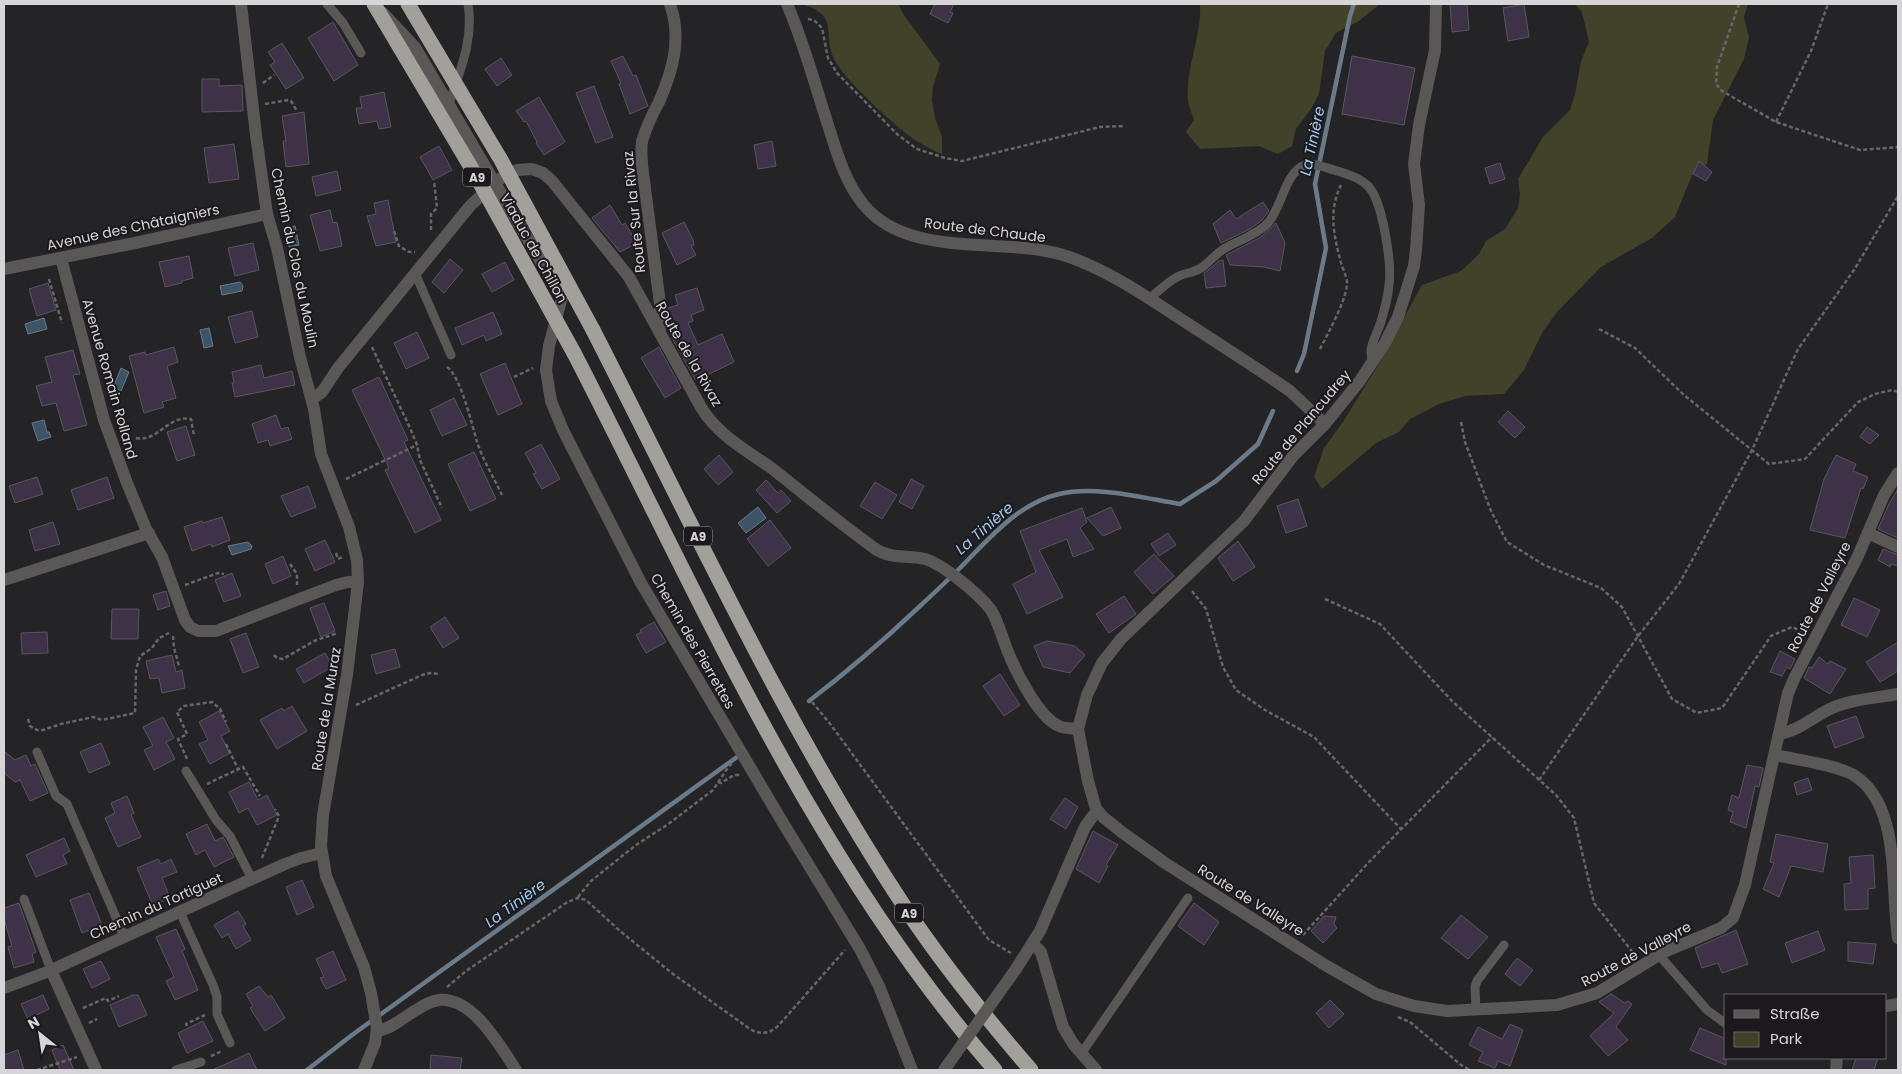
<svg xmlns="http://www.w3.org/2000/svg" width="1902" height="1074" font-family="Poppins,sans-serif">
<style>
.green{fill:#414229}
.water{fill:#3d5366;stroke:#6b7a88}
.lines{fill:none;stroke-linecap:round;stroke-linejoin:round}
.stream{stroke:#6b7a88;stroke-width:4.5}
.building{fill:#3d3248;stroke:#59575b}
.path{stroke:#676668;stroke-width:2.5;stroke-dasharray:4 2.5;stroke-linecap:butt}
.service{stroke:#595856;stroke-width:9}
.minor{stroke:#595856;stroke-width:12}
.motorway{stroke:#a2a09b;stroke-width:15}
.minor-bridge{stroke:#595856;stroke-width:12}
.motorway-bridge{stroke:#a2a09b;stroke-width:15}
.labels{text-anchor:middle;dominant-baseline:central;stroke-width:4;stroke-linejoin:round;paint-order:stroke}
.shield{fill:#1b191d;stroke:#9e9d9f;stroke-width:1}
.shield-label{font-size:12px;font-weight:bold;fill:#d6d5d7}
.street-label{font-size:14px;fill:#d6d5d7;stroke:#1b191d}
.water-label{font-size:15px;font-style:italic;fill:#9fccf2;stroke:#1b191d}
</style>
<rect width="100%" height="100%" fill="#242326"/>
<g class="green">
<path d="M802 4H898L904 15 940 64 933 87 932 100 935 118 942 137V154C915 143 900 129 879 110 864 95 849 82 837 64 819 35 843 17 802 4Z"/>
<path d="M1200 4H1380L1359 21 1336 33 1325 51 1319 94 1311 109 1296 129 1292 146 1278 154 1259 146 1200 149 1186 132 1194 120C1192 114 1189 107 1188 101 1185 68 1202 37 1200 4Z"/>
<polygon points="1569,4 1748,4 1744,17 1749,38 1744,59 1713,120 1707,164 1692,175 1675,217 1652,238 1601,267 1556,313 1542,333 1524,370 1504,394 1465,396 1439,404 1410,419 1399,432 1376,443 1322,489 1314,477 1324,448 1343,422 1378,365 1422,285 1461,271 1479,254 1486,241 1505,229 1518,208 1520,194 1518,179 1543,137 1570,110 1575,94 1581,61 1589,42 1582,12 1575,4"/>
</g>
<g class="water">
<polygon points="295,226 299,245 289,247 284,228"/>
<polygon points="240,282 243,286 242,291 222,295 220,286"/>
<polygon points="44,318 47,329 28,334 25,324"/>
<polygon points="209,328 213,346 204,348 200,330"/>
<polygon points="121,368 129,372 121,391 113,388"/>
<polygon points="44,420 47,432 49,432 51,437 38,441 32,423"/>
<polygon points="758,507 766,518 746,533 738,523"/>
<polygon points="248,542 252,546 251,549 232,555 228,546"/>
</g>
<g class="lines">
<g class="stream">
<polyline points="1297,371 1304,354 1326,248 1315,184 1350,16 1354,4"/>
<path d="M809 701C847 672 884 640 919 607 933 594 947 581 960 568 989 539 1017 504 1059 494 1095 485 1143 498 1180 504L1216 481 1258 444 1273 411"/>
<polyline points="307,1070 352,1035 737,757"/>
</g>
</g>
<g class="building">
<polygon points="935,4 954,4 950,12 953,13 948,23 930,14"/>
<polygon points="1450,4 1467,4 1469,30 1452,32"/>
<polygon points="1524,4 1529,37 1508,41 1503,8"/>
<polygon points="333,22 358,65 334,81 308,38"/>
<polygon points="282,43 304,78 286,89 270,65 275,62 268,52"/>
<polygon points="623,56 633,76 636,75 648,106 630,114 619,84 621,83 611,61"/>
<polygon points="1352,56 1415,68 1404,125 1342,114"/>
<polygon points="501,58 512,75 497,86 485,69"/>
<polygon points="202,79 219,79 219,86 242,85 243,111 202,112"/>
<polygon points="594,86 613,137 596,143 576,93"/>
<polygon points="384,92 391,127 379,129 377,121 359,124 356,108 362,108 360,97"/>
<polygon points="539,97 565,142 544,155 536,143 537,142 526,121 524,122 516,111"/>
<polygon points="304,112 309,164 286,167 283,141 286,141 282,116"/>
<polygon points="772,141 776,166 758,169 754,145"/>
<polygon points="234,144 239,179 209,183 204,148"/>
<polygon points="439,146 452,170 433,180 420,157"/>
<polygon points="1699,161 1712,172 1706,181 1693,174"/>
<polygon points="1500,163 1505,179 1490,184 1485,168"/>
<polygon points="337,171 341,190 316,196 312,177"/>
<polygon points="388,200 396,242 376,246 367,216 376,214 374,203"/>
<polygon points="1263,202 1269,211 1262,220 1250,229 1221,243 1213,224 1230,210 1236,219"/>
<polygon points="610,205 622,225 625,223 637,243 620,252 592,218"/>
<polygon points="330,210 333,223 337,222 342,246 320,251 310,215"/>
<polygon points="684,222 693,240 694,245 691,246 696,255 677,265 662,233"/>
<polygon points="1276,223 1285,243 1280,271 1264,267 1230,265 1226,255 1261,237"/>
<polygon points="253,243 259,270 235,276 228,248"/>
<polygon points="189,256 193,278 182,281 182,283 165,287 159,262"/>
<polygon points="450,259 463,270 444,293 432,282"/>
<polygon points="1223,260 1226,286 1206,288 1204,273 1219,261"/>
<polygon points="505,262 514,280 492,292 482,274"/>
<polygon points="48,283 56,310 37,316 29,289"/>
<polygon points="697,288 704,310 691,315 693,321 688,323 698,345 722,334 734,362 697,380 695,379 672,338 668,325 668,308 678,305 675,295"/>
<polygon points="252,311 258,337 235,343 228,317"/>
<polygon points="493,312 502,334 486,341 484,335 462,345 455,328"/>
<polygon points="417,332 429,358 406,369 394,343"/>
<polygon points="174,347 178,362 167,366 176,398 162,402 164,407 144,413 129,356 145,352 146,355"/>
<polygon points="659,347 681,388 665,398 641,358"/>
<polygon points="73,350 80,374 73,375 87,425 64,431 56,403 42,406 36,386 52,382 45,357"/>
<polygon points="505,363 522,404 498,415 480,374"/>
<polygon points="261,365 264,378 292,371 295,385 235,397 232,383 234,383 232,372"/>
<polygon points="379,377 408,440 404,442 441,520 415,533 385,470 389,468 352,390"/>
<polygon points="454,398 467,425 442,436 430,410"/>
<polygon points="1508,411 1525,427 1515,438 1498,422"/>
<polygon points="276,415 281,429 288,427 292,439 270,446 268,440 258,443 252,424"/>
<polygon points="186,426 195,455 177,461 167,432"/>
<polygon points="1867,427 1879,435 1870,444 1860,437"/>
<polygon points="541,444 560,479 542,489 533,474 536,473 525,453"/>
<polygon points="474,452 496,499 470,511 448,464"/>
<polygon points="719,455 733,472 718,485 704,469"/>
<polygon points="1836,455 1856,464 1853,471 1868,477 1863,489 1861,488 1845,538 1810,530 1824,479"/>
<polygon points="37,477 43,494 15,503 9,486"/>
<polygon points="107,477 114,498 78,510 71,490"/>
<polygon points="911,479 924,486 912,509 899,502"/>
<polygon points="766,480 778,493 781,490 791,501 777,513 756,490"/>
<polygon points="875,482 897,495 882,519 860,506"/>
<polygon points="308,486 316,507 291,517 281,496"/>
<polygon points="1898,489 1898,538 1878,529 1889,504"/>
<polygon points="1298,499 1307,526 1286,533 1277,506"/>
<polygon points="1111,507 1121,528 1103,536 1087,518"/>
<polygon points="1082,508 1087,522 1080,528 1094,549 1073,557 1067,539 1039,550 1063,597 1027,614 1013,584 1036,572 1020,531"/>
<polygon points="222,517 230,540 212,547 211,544 192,551 184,527 202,521 203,523"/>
<polygon points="770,520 791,548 768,566 747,539"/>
<polygon points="53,522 60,544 35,551 29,530"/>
<polygon points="1168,533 1176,545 1159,556 1151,544"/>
<polygon points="325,540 335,562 315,571 305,549"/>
<polygon points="1238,541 1255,567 1233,581 1218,558"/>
<polygon points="1883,549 1898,555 1898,566 1891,564 1890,567 1878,560"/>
<polygon points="1154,554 1174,576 1153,594 1134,572"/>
<polygon points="283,556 291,576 273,584 265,564"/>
<polygon points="232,573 241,596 224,602 215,580"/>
<polygon points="166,591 170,606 158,610 153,595"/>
<polygon points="1124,596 1136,614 1109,633 1096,614"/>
<polygon points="1854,598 1880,610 1867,637 1841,625"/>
<polygon points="324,603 335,631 321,637 310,608"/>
<polygon points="112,609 139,609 138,639 111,639"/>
<polygon points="445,617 459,638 443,648 430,627"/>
<polygon points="654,622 666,642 646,653 636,635 641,632 640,630"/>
<polygon points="47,632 48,653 22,654 21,633"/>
<polygon points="246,633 259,667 243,673 230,639"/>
<polygon points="1047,641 1075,646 1085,655 1070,673 1043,667 1034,646"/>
<polygon points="1898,642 1898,671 1880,682 1866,662"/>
<polygon points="395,649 400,667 376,674 371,655"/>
<polygon points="1780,651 1795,659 1790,669 1787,667 1782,676 1770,672"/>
<polygon points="325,653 331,664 329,666 330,668 304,683 296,669"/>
<polygon points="172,655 176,672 182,670 185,688 162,693 159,678 150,679 146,661"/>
<polygon points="1819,657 1828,664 1830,661 1846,669 1830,694 1804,678 1809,667 1812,668"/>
<polygon points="1000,674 1020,705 1004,716 983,686"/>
<polygon points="292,706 307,731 277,749 260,720 282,708 284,711"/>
<polygon points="219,711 230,731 221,736 230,753 210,764 199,744 208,740 199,722"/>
<polygon points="1856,716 1864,737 1835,748 1827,726"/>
<polygon points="163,717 174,738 166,742 175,759 154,770 144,750 153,746 143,727"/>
<polygon points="101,743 110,764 89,773 80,752"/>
<polygon points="4,751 15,760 26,755 31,766 35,764 48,793 30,801 20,780 15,782 4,773"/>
<polygon points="1747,765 1763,768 1759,787 1755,786 1746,828 1730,822 1733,812 1728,810 1732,795 1739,798"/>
<polygon points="1808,778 1812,790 1797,795 1794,783"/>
<polygon points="249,782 258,800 267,795 277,815 257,825 248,808 239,813 229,792"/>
<polygon points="127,796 134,813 131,815 141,837 118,847 105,818 115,813 111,803"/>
<polygon points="1065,798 1078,807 1066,829 1050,819"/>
<polygon points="207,824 215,841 223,837 234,857 214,867 205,850 196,855 186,834"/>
<polygon points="1093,831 1118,845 1106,865 1108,866 1099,883 1076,869"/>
<polygon points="1776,834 1828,844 1823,872 1791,866 1779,897 1763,889 1774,863 1770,862"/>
<polygon points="64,838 70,851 63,855 67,864 36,877 26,855"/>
<polygon points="1873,855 1875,888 1868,889 1868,909 1845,910 1844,884 1851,883 1849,857"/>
<polygon points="158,859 161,864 171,859 177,872 162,878 170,898 153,906 137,868"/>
<polygon points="302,880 314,907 297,915 286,887"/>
<polygon points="89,893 102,925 82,933 70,900"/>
<polygon points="19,903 36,952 32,954 34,962 14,968 8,947 12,946 4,919 4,908"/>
<polygon points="1194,903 1219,922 1204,945 1178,926"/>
<polygon points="238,911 246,924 243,926 251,940 236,949 228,934 222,938 214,925"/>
<polygon points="1461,915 1488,937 1468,959 1441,938"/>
<polygon points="1324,916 1336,917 1334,924 1337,928 1323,943 1311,931"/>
<polygon points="176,929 185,949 182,951 198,990 175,1000 166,981 174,977 156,937"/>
<polygon points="1736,930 1748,964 1722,973 1718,963 1702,968 1695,948"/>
<polygon points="1818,931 1825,950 1792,963 1785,943"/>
<polygon points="1848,942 1876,944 1873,964 1848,961"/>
<polygon points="333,951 346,980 326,989 320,978 324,977 316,959"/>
<polygon points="1517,958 1533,970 1520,986 1505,974"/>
<polygon points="101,961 110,979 92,988 83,969"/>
<polygon points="259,986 268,997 271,995 285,1018 265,1031 250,1008 253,1006 246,994"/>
<polygon points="1611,994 1625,1003 1628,1001 1632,1004 1616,1027 1628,1040 1608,1056 1590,1036 1614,1013 1599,1002"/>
<polygon points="43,995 49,1009 28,1019 21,1004"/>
<polygon points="133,995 138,995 147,1015 119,1027 110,1005"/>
<polygon points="1330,1000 1344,1014 1329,1028 1316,1013"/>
<polygon points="203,1021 213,1041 187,1053 178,1033"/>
<polygon points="1510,1024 1523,1030 1510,1066 1498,1061 1495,1068 1478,1061 1483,1052 1469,1045 1478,1027 1502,1039"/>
<polygon points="1700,1028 1726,1039 1726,1065 1690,1050"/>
<polygon points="63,1045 74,1070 60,1070 52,1050"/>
<polygon points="18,1050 24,1070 4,1070 4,1055"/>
<polygon points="249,1053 257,1070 212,1070 237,1059"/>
<polygon points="431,1055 462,1058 460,1070 430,1070"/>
<polygon points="1856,1058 1878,1058 1874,1070 1852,1070"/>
</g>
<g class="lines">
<g class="path">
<polyline points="1739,4 1717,67 1716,84 1722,91 1776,122 1860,150 1898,147"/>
<polyline points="808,19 814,20 822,28 828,58 837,73 898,135 917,149 945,158 962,161 1100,127 1123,126"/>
<polyline points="263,83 274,75"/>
<polyline points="265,104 288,100 291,101 297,111"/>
<polyline points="1776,122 1811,51 1828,4"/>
<polyline points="431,230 431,214 437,208 434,181"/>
<polyline points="394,231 399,246 409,252 415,252"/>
<polyline points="49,279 62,323"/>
<polyline points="1599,329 1635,348 1684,395 1769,464 1805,459 1858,402 1875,394 1892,390 1898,392"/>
<polyline points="372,347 410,428 417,445 420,460 442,508"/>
<path d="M1320 349C1328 333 1345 303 1347 285 1348 279 1343 270 1341 263 1334 236 1328 211 1341 185"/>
<path d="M447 367C461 377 472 425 477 442 483 460 494 478 502 495"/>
<polyline points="514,377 533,368"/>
<polyline points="1461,422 1465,442 1491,511 1507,542 1544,565 1601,588 1622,607 1672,699 1697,713 1722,708 1771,636 1792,627 1803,632"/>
<path d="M136 438C157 443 169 414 191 419L194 436"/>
<polyline points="346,479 417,445"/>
<polyline points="336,553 338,559 343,557"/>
<polyline points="290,564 297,574 297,585"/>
<polyline points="185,585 218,573 224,574"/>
<polyline points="1192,591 1206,609 1223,667 1236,690 1265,710 1314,737 1401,829"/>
<polyline points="1325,599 1380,624 1453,702 1556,795 1574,818 1594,903 1634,954"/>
<polyline points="173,636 174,648 179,666"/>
<polyline points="274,655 277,658 283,659 314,641 338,633"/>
<polyline points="812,704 813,703 831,725 989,940 1011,953"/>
<polyline points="356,705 422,675 430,673 439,674"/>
<polyline points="28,719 30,726 37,730 43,730 61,724 93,717 102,720 135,713 136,670 140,656 152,648 159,638 169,633"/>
<polyline points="226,744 238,769"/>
<polyline points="187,759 178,739 187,734 177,712 184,706 212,702 220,709 226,722"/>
<polyline points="1539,780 1638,636 1679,584 1752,450 1798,349 1854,270 1898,196"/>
<polyline points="718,782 721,783 734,775 740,775"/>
<polyline points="207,784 243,767 260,796"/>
<polyline points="262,858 279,816 275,809"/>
<polyline points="578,897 591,881 636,845 667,825 713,790 729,766 733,763"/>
<polyline points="1303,935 1369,862 1492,737"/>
<path d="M447 987 466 971 566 903 577 898 586 900 620 931 673 974 750 1029C761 1035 769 1034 778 1026L845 950"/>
<polyline points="83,1008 106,998 108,1001 119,996"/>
<polyline points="1398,1017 1410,1022 1461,1065 1470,1070"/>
<polyline points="89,1023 97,1019"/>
<polyline points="187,1026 186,1024 205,1015"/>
<polyline points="211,1056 222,1051"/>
<polyline points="37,1070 77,1057"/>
</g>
<g class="service">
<polyline points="327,4 343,23 361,53"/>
<path d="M449 104C460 71 474 39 468 4"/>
<polyline points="415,273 451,355"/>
<path d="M1149 299C1159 291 1168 281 1179 276 1186 273 1195 272 1201 268 1210 262 1217 252 1227 247 1240 240 1256 235 1267 224 1282 209 1284 173 1305 165 1312 162 1327 168 1334 170 1346 174 1359 177 1368 186 1383 201 1392 265 1389 285 1388 296 1385 308 1382 318 1379 332 1366 348 1373 361"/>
<polyline points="37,752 56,796 67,804 124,936"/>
<polyline points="186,771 216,820 230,836 252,879"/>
<polyline points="24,899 51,970"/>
<polyline points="180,912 213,985 217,997 217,1014 230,1043"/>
<polyline points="1659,955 1707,1010 1726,1024"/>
<polyline points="1476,1010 1475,987 1477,981 1504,945"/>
<polyline points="1081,1054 1188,898"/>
<polyline points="176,1070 201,1062"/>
</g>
<g class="minor">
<polyline points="241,4 256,135 267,214 277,248 300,357 314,409 321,454 349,527 357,560 358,582 347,675 323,815 321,846 326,876 364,967 371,993 377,1028 375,1043 364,1070"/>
<path d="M787 4C804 43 815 85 828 125 837 153 845 182 863 204 907 259 998 237 1060 254 1100 266 1138 291 1173 314 1207 336 1241 358 1274 380L1290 391 1325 424"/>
<polyline points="1436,4 1435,50 1419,125 1414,164 1419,205 1416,250 1414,266 1398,317 1385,343 1359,382 1325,424 1293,456 1244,521 1121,639 1102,663 1087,695 1078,729 1088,781 1096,809 1103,817 1123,833 1165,863 1325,965 1376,994 1414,1006 1447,1011 1557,1005 1597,993 1664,952 1721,928 1733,918 1745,885 1788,693 1795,677 1858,556 1884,495 1898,473"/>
<polyline points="383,13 415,47 562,297 549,346 546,370 551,401 563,430 641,583 783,823 860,949 879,986 912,1070"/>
<polyline points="61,258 104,420 127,483 146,529 162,557 185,620 190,627 198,631 216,631 336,585 348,582 358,582"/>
<polyline points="4,269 135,243 267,214"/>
<path d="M660 333V304L642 165C642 156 640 146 643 138 647 126 653 113 659 102 673 70 682 38 670 4"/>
<path d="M312 399 322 392 338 368 470 206 489 188 505 175 517 170 532 169 543 173 552 181 629 277 702 409C720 437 748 451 774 470 808 497 842 525 877 550 892 559 909 555 925 559 943 564 980 595 991 610 999 623 1002 638 1008 652 1016 672 1039 718 1059 726 1065 729 1072 728 1078 729"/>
<polyline points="1868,533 1898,547"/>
<polyline points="4,580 149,533"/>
<path d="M1779 734C1799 731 1814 716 1832 708 1853 699 1876 698 1898 694"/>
<path d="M1775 755C1797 760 1832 764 1852 774 1902 803 1890 886 1898 938"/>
<polyline points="1033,944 1041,952 1043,959 1063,1027 1074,1045 1096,1070"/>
<polyline points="1016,969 1040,931 1085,827 1092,817 1098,811"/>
<polyline points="51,970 96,1070"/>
<polyline points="4,988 47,972 285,864 301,858 322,853"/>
<polyline points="1886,1006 1898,1004"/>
<path d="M377 1031C392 1029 405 1016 418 1009 424 1005 432 1001 439 1000 473 997 500 1046 516 1070"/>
<polyline points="1836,1070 1837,1058"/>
</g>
<g class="motorway">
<path d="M593 330C693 525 785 726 906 909 944 966 987 1019 1031 1070"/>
<path d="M574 353C701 599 812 860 995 1070"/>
</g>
<polyline class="minor-bridge" points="944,1070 1016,969"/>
<g class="motorway-bridge">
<polyline points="374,4 475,174 574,353"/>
<polyline points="408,4 501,160 593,330"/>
</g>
</g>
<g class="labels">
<g class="shield">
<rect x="463" y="167.5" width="28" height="19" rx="4"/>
<rect x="684" y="526.5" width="28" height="19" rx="4"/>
<rect x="895" y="903.5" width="28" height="19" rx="4"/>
</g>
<g class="shield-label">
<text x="477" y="177">A9</text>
<text x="698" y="536">A9</text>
<text x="909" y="913">A9</text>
</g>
<g class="street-label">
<text transform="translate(634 212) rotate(-96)">Route Sur la Rivaz</text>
<text transform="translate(133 227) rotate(-12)">Avenue des Châtaigniers</text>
<text transform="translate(985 230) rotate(7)">Route de Chaude</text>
<text transform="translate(534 248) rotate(61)">Viaduc de Chillon</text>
<text transform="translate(295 258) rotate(78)">Chemin du Clos du Moulin</text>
<text transform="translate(689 354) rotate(60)">Route de la Rivaz</text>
<text transform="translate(110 379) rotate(74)">Avenue Romain Rolland</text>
<text transform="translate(1301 427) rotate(-50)">Route de Plancudrey</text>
<text transform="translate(1819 597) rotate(-63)">Route de Valleyre</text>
<text transform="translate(693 641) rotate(60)">Chemin des Pierrettes</text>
<text transform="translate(326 709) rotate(-81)">Route de la Muraz</text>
<text transform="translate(1251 900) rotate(32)">Route de Valleyre</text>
<text transform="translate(156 906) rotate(-24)">Chemin du Tortiguet</text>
<text transform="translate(1636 954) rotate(-28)">Route de Valleyre</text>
</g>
<g class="water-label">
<text transform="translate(1312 141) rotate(-78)">La Tinière</text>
<text transform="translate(984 528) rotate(-41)">La Tinière</text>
<text transform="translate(515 903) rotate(-36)">La Tinière</text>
</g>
</g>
<rect width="1902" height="1074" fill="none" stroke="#d6d5d7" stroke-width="10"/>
<rect x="1724" y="994" width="162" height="65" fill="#1b191d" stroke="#666467"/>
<rect x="1734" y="1010" width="25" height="8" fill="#595856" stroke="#666467"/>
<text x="1770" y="1019" font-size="15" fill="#d6d5d7">Straße</text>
<rect x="1734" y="1032" width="25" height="15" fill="#414229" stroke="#666467"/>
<text x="1770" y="1044" font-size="15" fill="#d6d5d7">Park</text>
<g transform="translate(40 1034) rotate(330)" stroke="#1b191d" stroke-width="4" paint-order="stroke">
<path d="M0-4L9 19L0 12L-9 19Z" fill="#d6d5d7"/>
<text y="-8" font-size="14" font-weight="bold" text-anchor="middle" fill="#d6d5d7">N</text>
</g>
</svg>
